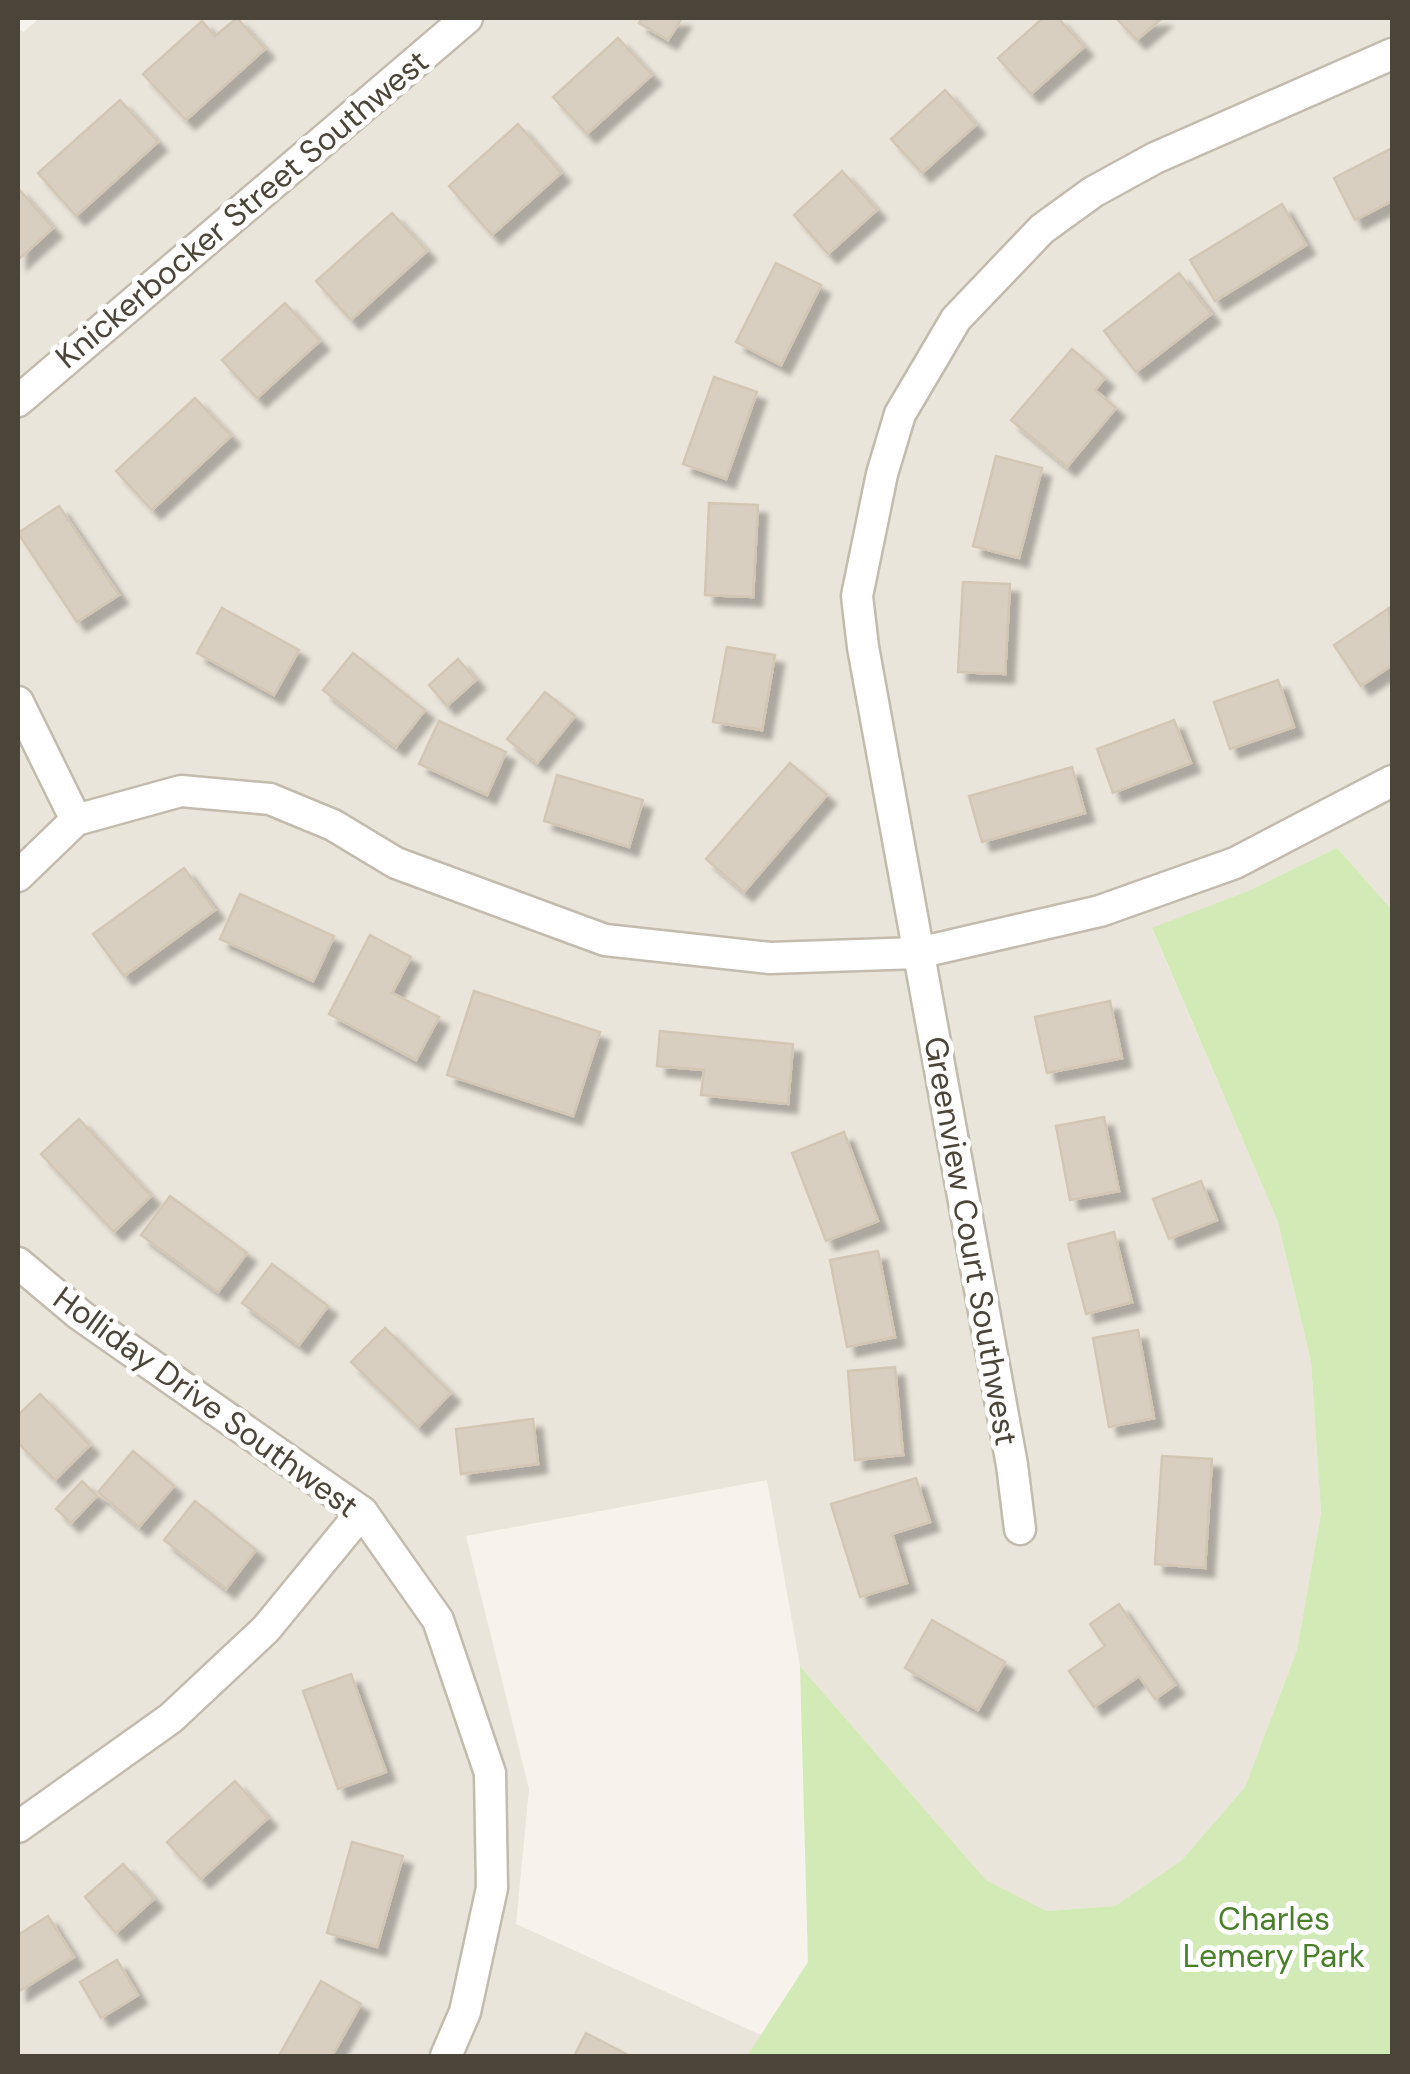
<svg xmlns="http://www.w3.org/2000/svg" width="1410" height="2074" font-family="'DM Sans',sans-serif">
<style>
.residential{fill:#eae5da}
.green{fill:#d2eab5}
.building{fill:#d8cfc1;stroke:#d3c7b4;stroke-width:2.5;filter:url(#shadow)}
.lines{fill:none;stroke-linecap:round;stroke-linejoin:round}
.minor-casing{stroke:#c2bbae;stroke-width:35}
.minor{stroke:#fff;stroke-width:30}
.labels{text-anchor:middle;dominant-baseline:central;stroke-width:10;stroke-linejoin:round;paint-order:stroke}
.street-label{font-size:32px;fill:#4b4439;stroke:#fff}
.park-label{font-size:32px;fill:#4a7f2a;stroke:#fff}
</style>
<defs>
<filter id="shadow"><feDropShadow dx="9" dy="9" stdDeviation="2.5" flood-color="#0004"/></filter>
</defs>
<rect width="100%" height="100%" fill="#f6f3ec"/>
<polygon class="residential" points="40,18 1392,18 1392,910 1337,848 1248,891 1152,929 1278,1222 1311,1362 1321,1513 1297,1650 1245,1787 1181,1861 1115,1906 1047,1911 986,1880 800,1666 767,1480 466,1536 529,1789 516,1924 761,2035 747,2056 18,2056 18,28 23,32"/>
<polygon class="green" points="1337,848 1392,910 1392,2056 747,2056 808,1962 800,1666 986,1880 1047,1911 1115,1906 1181,1861 1245,1787 1297,1650 1321,1513 1311,1362 1278,1222 1152,928 1248,891"/>
<g class="building">
<polygon points="237,18 265,49 186,120 143,74 202,21 215,36"/>
<polygon points="642,18 682,18 668,40 639,23"/>
<polygon points="1043,18 1058,18 1084,47 1031,94 998,58"/>
<polygon points="1116,18 1162,18 1137,40"/>
<polygon points="618,38 652,75 587,134 553,97"/>
<polygon points="945,90 976,125 922,173 891,139"/>
<polygon points="120,100 158,142 76,216 38,173"/>
<polygon points="518,124 561,173 492,235 449,186"/>
<polygon points="1392,148 1392,201 1355,220 1334,178"/>
<polygon points="842,171 877,210 828,254 794,215"/>
<polygon points="18,188 53,228 18,260"/>
<polygon points="1282,204 1306,245 1215,301 1190,260"/>
<polygon points="392,213 427,251 351,320 316,281"/>
<polygon points="776,263 821,285 781,365 736,342"/>
<polygon points="1179,273 1211,314 1136,372 1104,331"/>
<polygon points="285,303 320,341 257,398 222,360"/>
<polygon points="1072,349 1105,378 1095,390 1116,408 1067,467 1011,420"/>
<polygon points="714,377 757,392 726,479 683,464"/>
<polygon points="195,398 231,436 152,510 116,471"/>
<polygon points="996,456 1042,468 1019,558 973,546"/>
<polygon points="709,503 758,505 753,597 705,595"/>
<polygon points="59,506 119,595 77,622 18,533"/>
<polygon points="963,582 1010,584 1005,674 958,672"/>
<polygon points="222,608 299,650 274,695 197,653"/>
<polygon points="1389,608 1392,665 1361,686 1334,645"/>
<polygon points="727,647 775,655 762,730 713,722"/>
<polygon points="353,653 425,710 396,747 323,690"/>
<polygon points="458,659 476,680 447,706 429,685"/>
<polygon points="1278,680 1294,727 1230,749 1214,702"/>
<polygon points="545,692 575,716 537,763 507,739"/>
<polygon points="1174,720 1191,763 1113,793 1097,749"/>
<polygon points="439,721 506,752 487,795 419,764"/>
<polygon points="790,763 827,795 744,892 706,859"/>
<polygon points="1072,767 1085,813 982,842 969,796"/>
<polygon points="557,775 643,800 629,847 544,821"/>
<polygon points="184,868 215,910 124,976 93,934"/>
<polygon points="240,894 334,936 313,981 220,939"/>
<polygon points="370,935 411,957 392,993 439,1017 416,1060 329,1014"/>
<polygon points="474,991 600,1032 573,1116 447,1075"/>
<polygon points="1110,1001 1122,1058 1047,1073 1035,1017"/>
<polygon points="660,1031 793,1044 788,1104 701,1095 704,1070 657,1066"/>
<polygon points="1104,1117 1119,1191 1070,1200 1056,1126"/>
<polygon points="79,1119 151,1196 114,1232 41,1154"/>
<polygon points="844,1132 878,1221 826,1241 792,1153"/>
<polygon points="1201,1181 1217,1220 1169,1239 1153,1199"/>
<polygon points="170,1196 247,1253 218,1292 141,1235"/>
<polygon points="1114,1232 1132,1302 1086,1314 1068,1244"/>
<polygon points="878,1251 895,1337 847,1347 830,1260"/>
<polygon points="272,1264 328,1306 299,1345 242,1303"/>
<polygon points="385,1328 451,1393 418,1427 351,1362"/>
<polygon points="1138,1330 1154,1418 1109,1427 1093,1338"/>
<polygon points="895,1367 903,1455 855,1460 848,1371"/>
<polygon points="40,1394 90,1445 55,1480 18,1443 18,1415"/>
<polygon points="533,1419 538,1464 461,1474 456,1429"/>
<polygon points="133,1451 174,1486 139,1527 98,1492"/>
<polygon points="1162,1456 1212,1459 1205,1568 1155,1564"/>
<polygon points="916,1478 930,1522 892,1534 907,1583 860,1597 831,1504"/>
<polygon points="82,1481 97,1496 71,1523 56,1509"/>
<polygon points="195,1501 256,1550 226,1589 164,1540"/>
<polygon points="1119,1604 1175,1685 1155,1699 1139,1676 1094,1707 1069,1671 1105,1646 1090,1624"/>
<polygon points="932,1620 1005,1662 978,1710 905,1668"/>
<polygon points="351,1674 386,1772 338,1789 303,1691"/>
<polygon points="235,1781 268,1818 201,1879 167,1842"/>
<polygon points="352,1842 403,1856 377,1947 327,1933"/>
<polygon points="123,1864 154,1899 116,1933 85,1897"/>
<polygon points="48,1916 74,1957 18,1992 18,1935"/>
<polygon points="117,1960 138,1995 101,2018 80,1982"/>
<polygon points="321,1981 361,2004 332,2056 284,2056 280,2054"/>
<polygon points="586,2033 630,2056 574,2056"/>
</g>
<g class="lines">
<defs>
<g id="minor">
<polyline points="18,401 467,18"/>
<polyline points="18,702 76,820"/>
<polyline points="18,876 76,820 181,791 270,799 333,825 396,863 605,940 770,958 918,953 1100,911 1235,863 1392,781"/>
<polyline points="18,1263 80,1315 362,1512 438,1620 490,1773 492,1888 465,2012 446,2056"/>
<polyline points="1020,1529 1012,1465 863,647 857,596 882,474 900,414 956,319 1042,229 1093,192 1155,158 1392,54"/>
<polyline points="18,1827 171,1718 266,1629 362,1512"/>
</g>
</defs>
<use href="#minor" class="minor-casing"/>
<use href="#minor" class="minor"/>
</g>
<g class="labels">
<g class="street-label">
<text transform="translate(242 209) rotate(-40)">Knickerbocker Street Southwest</text>
<text transform="translate(971 1241) rotate(80)">Greenview Court Southwest</text>
<text transform="translate(206 1402) rotate(36)">Holliday Drive Southwest</text>
</g>
<g class="park-label">
<text x="1274" y="1919">Charles<tspan x="1274" dy="37">Lemery Park</tspan></text>
</g>
</g>
<rect width="1410" height="2074" fill="none" stroke="#4b4439" stroke-width="40"/>
</svg>
